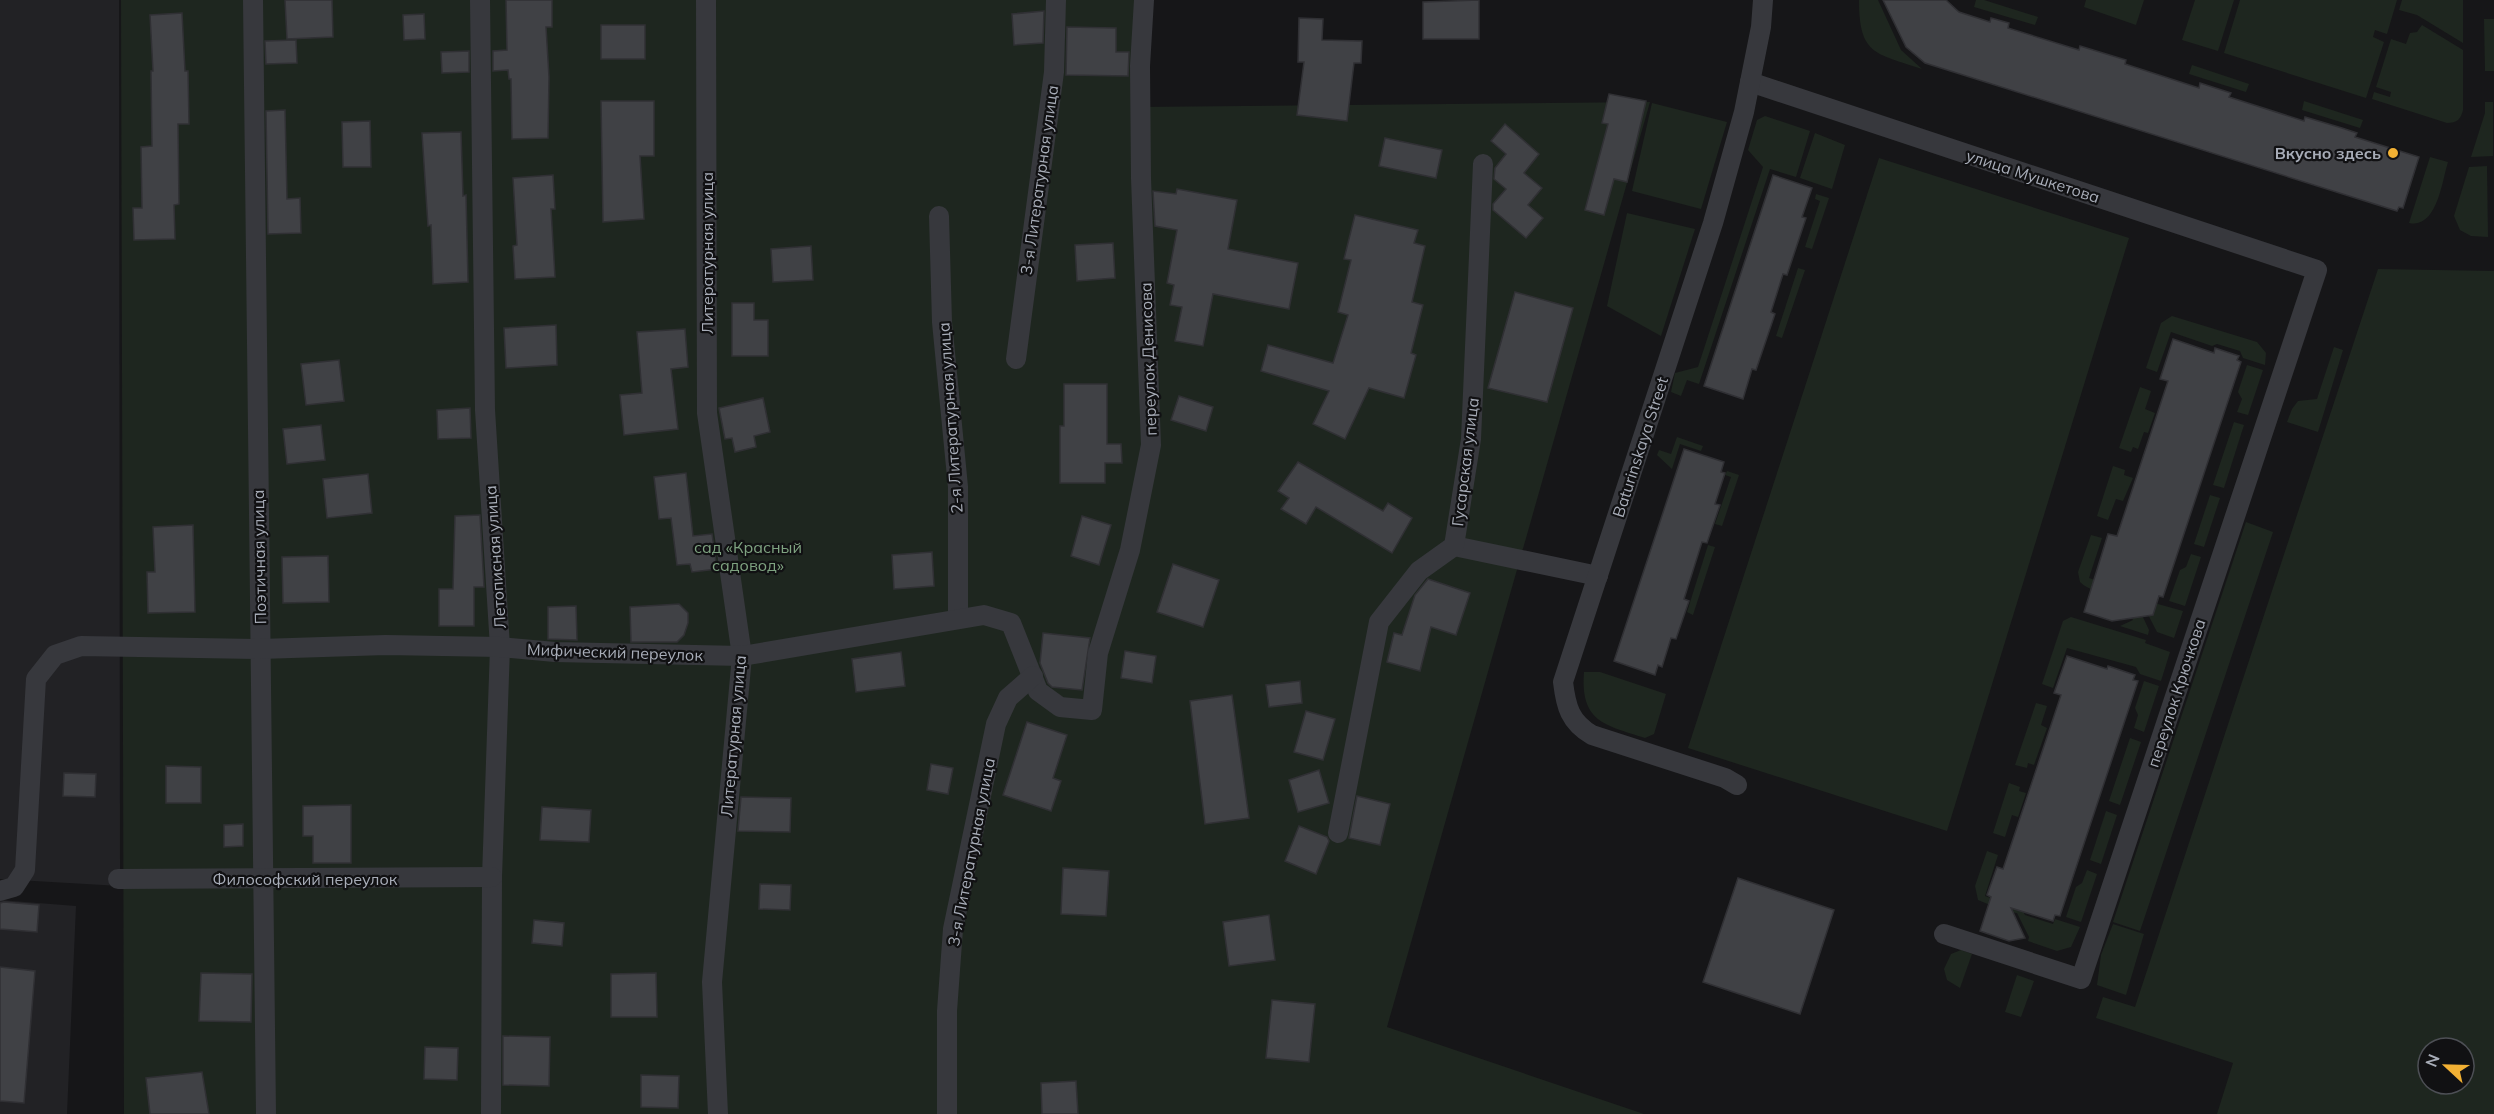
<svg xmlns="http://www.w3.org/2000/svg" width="2494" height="1114" font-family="Mulish,sans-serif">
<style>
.built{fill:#222225}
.green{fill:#1e261f;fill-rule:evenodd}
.building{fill:#404145;stroke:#303034;stroke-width:1.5}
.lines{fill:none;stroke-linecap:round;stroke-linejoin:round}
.street{stroke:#37383d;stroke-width:20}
.poi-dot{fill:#f2b134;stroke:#111113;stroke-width:2}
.labels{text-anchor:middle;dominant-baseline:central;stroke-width:4.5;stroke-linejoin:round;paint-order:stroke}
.poi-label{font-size:16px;font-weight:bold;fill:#a8adb8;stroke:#111113;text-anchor:end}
.street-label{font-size:16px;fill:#a8adb8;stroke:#111113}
.park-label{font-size:16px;fill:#7fa381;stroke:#111113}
</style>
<rect width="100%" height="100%" fill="#161618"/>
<g class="built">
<polygon points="0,0 119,0 120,886 0,879"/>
<polygon points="0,900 76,906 67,1114 0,1114"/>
</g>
<g class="green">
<polygon points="121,0 1139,0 1138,107 1650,102 1387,1027 1644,1114 124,1114"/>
<path d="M1859 0H1878L1901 50 1922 69C1875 53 1859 55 1859 0Z"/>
<polygon points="1976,0 1984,0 2038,17 2035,25 1974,7"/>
<polygon points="2086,0 2144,0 2136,25 2084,7"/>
<polygon points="2195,0 2234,0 2218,51 2182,40"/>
<polygon points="2240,0 2397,0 2387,34 2375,30 2373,37 2384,42 2366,98 2224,53"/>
<polygon points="2402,0 2463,0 2463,43 2417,15 2399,10"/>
<polygon points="2484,19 2494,19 2494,71 2485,71"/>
<path d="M2422 25 2463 50V110C2461 119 2457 123 2447 123L2372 99 2374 92 2390 97 2391 92 2376 87 2391 39 2406 44 2410 33 2417 32Z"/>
<polygon points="2192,65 2249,84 2246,92 2189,74"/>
<polygon points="2304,101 2363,120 2360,128 2302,110"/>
<polygon points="2485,102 2493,102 2493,156 2471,157 2485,113"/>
<polygon points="1652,103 1727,122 1701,209 1632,191"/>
<polygon points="1765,116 1810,131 1796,177 1770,169 1699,384 1687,380 1681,396 1671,392 1675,373 1698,367 1763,167 1748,150 1757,120"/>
<polygon points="1815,133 1845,145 1832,189 1800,178"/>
<path d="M2430 157 2448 162C2442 181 2437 229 2409 223Z"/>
<polygon points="1879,158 2129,238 1947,831 1688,748"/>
<polygon points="2487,166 2488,237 2471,236 2460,230 2454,216 2469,167"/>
<polygon points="1816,194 1829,198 1812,249 1805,247 1820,201 1815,199"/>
<polygon points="1627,213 1695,229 1661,336 1607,306"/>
<polygon points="1798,268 1805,270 1782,338 1776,336"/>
<path d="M2378 269 2494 271V1114H2217L2233 1063 2096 1018 2103 997 2135 1007ZM2428 1048H2464V1084H2428Z"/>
<polygon points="2172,316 2257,342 2266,353 2265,365 2243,358 2240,351 2217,344 2212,346 2171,332 2157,372 2146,368 2161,323"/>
<polygon points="2334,347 2343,350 2318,432 2287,422 2292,409 2298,401 2317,399"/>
<polygon points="2247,365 2263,370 2248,415 2237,412 2242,399 2238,392"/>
<polygon points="2140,387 2151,391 2145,409 2155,413 2148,433 2144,432 2138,449 2133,447 2131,452 2119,448"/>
<polygon points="2234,422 2244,425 2224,488 2213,485"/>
<polygon points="1677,437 1703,446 1701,451 1680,444 1672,469 1657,455 1659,450 1671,454"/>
<polygon points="2113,466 2125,470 2124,475 2133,478 2123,501 2116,499 2108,520 2097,516"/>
<polygon points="1727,471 1739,475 1722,526 1715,524 1731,477 1725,475"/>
<polygon points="2210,495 2220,498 2204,547 2194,544"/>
<polygon points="2246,522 2273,532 2140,931 2113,922"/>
<path d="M2091 535 2102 538 2089 578 2131 592 2149 630 2148 635 2120 626 2133 620 2120 596C2107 595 2089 591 2080 582L2078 572Z"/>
<polygon points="1708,545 1715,547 1693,615 1687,612"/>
<polygon points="2191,554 2201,557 2185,606 2169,601 2180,570 2186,567"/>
<polygon points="2140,599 2183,611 2174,638 2157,632"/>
<polygon points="2071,617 2146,640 2145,643 2170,652 2161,681 2140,674 2136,667 2067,648 2053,688 2042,684 2063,621"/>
<path d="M1584 672H1600L1666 694 1654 734 1645 738C1605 725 1580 722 1584 672Z"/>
<polygon points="2144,681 2159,686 2144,732 2134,728 2138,715 2135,708"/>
<polygon points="2036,703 2047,706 2041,725 2047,728 2034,765 2028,763 2027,768 2015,765"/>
<polygon points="2130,738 2141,742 2120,805 2109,801"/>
<polygon points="2009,783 2020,787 2019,791 2026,793 2018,817 2012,815 2005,837 1993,833"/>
<polygon points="2106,811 2117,815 2101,864 2090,860"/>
<polygon points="1987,851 1998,855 1985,896 2022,909 2025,915 2053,924 2055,919 2080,927 2071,947 2057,951 2028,941 2029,937 2017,913 2007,912 1978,900 1975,886"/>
<polygon points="2087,870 2097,874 2081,922 2066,917 2076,887 2082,883"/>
<polygon points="2113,924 2144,934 2126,995 2097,985 2101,955"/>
<polygon points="1961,950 1972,954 1960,988 1947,980 1944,969 1951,954"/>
<polygon points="2017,975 2034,981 2021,1017 2005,1012"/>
</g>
<g class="building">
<polygon points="285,0 332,0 333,37 287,39"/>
<polygon points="506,0 552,0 552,27 546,27 549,77 548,138 512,139 511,79 509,79 508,70 493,71 493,51 507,50"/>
<polygon points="1479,0 1479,39 1423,39 1423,2"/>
<polygon points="1883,0 1946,0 1959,12 1990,22 1991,18 2009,23 2008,28 2079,50 2080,46 2126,60 2125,64 2199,88 2200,83 2231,93 2229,97 2304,121 2305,117 2342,128 2357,133 2355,137 2419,157 2403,208 2399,207 2397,211 1925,63 1906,47"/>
<polygon points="1044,11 1043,43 1014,45 1012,14"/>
<polygon points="182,13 185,71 188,71 189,124 178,124 179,204 174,205 175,239 134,240 133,208 142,208 141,147 152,146 151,71 153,71 150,15"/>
<polygon points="424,14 425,39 404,40 403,15"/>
<polygon points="1299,18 1323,19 1322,40 1362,41 1361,63 1354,63 1347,121 1297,115 1304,62 1298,62"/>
<rect x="601" y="25" width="44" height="34"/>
<polygon points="1067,27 1116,28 1116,52 1129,52 1128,76 1066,75"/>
<polygon points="296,40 297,63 266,64 265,41"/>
<polygon points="469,51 469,72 442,73 441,52"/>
<polygon points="1609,94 1646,101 1627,182 1614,179 1604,215 1585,210 1608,124 1602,123"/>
<polygon points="601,101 654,101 654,156 640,156 644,219 603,222"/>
<polygon points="285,110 287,199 300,198 301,233 268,234 266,111"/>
<polygon points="370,121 371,167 343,167 342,122"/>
<polygon points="1505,124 1539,154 1524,173 1542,188 1528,205 1543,218 1526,238 1493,210 1493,204 1506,189 1494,179 1495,168 1506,154 1491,141"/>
<polygon points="461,132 463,196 466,195 468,282 433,284 431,225 428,226 422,133"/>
<polygon points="1385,138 1442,150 1436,178 1379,166"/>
<polygon points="553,175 555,209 551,209 555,277 515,279 513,246 517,245 513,178"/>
<polygon points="1773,175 1812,188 1802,217 1806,218 1787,275 1783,274 1771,312 1775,314 1756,370 1752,369 1743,399 1704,386"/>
<polygon points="1177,189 1237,200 1228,249 1298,263 1289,309 1213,294 1203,346 1175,341 1182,307 1170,305 1174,285 1167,283 1177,230 1155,226 1153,191 1176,194"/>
<polygon points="1355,215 1418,230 1414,243 1425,246 1412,302 1423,305 1411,353 1416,355 1404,398 1369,388 1345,439 1313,424 1329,391 1261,371 1268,345 1333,363 1348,315 1338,312 1351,260 1344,259"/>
<polygon points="1113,243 1115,278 1077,281 1075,245"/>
<polygon points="811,246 813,280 773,282 771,249"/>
<polygon points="1515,292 1573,308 1547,402 1488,388"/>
<polygon points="732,303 754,303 754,320 768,320 768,356 732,356"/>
<polygon points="556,325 557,365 506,368 504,328"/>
<polygon points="685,329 688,367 671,369 678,429 624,435 620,395 642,393 637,332"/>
<polygon points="2173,339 2214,353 2215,348 2239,356 2237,360 2241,362 2163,597 2159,596 2153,615 2112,621 2084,612 2108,534 2117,536 2168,381 2160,379"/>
<polygon points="339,360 344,401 306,405 301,364"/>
<polygon points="1064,384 1107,384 1107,444 1121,444 1122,463 1105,463 1105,483 1060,483 1060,426 1064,426"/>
<polygon points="1179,396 1213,407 1206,431 1171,420"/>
<polygon points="763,398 770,432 754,436 756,447 735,452 732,438 725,439 719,408"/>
<polygon points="470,408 471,438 438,439 437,410"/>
<polygon points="321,425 325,460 287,464 283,429"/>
<polygon points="1684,449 1724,462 1721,472 1725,473 1715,504 1720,505 1707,543 1702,542 1684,599 1689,601 1676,639 1671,638 1662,667 1658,665 1655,675 1614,661"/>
<polygon points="1298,462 1383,511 1388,503 1412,518 1392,553 1316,507 1306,524 1281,509 1289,498 1278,491"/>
<polygon points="686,473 693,536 712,534 717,569 692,572 690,564 677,565 671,518 659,519 654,477"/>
<polygon points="368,474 372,513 327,518 323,479"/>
<polygon points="480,515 484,587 474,587 474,626 439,626 439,589 453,589 455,516"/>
<polygon points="1082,516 1111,525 1099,565 1071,556"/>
<polygon points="193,525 195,612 148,613 147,572 155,572 153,527"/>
<polygon points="932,552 934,586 894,589 892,555"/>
<polygon points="328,556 329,602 283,603 282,557"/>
<polygon points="1173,564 1219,580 1203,627 1157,612"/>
<polygon points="1428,579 1470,593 1456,635 1431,627 1420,671 1387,662 1394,633 1402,635 1415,595"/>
<polygon points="679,604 688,613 688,623 684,635 677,642 631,642 630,607"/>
<polygon points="576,606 577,640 548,639 548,607"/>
<polygon points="1043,633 1090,638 1082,690 1052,687 1048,683 1040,663"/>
<polygon points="1125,651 1156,656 1152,683 1121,678"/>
<polygon points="901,652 905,686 856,692 852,659"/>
<polygon points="2067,656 2107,669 2108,666 2135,675 2133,680 2138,681 2060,916 2055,915 2053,921 2011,908 2025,938 2009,941 1980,931 1991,897 1987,895 1997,867 2003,869 2061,695 2054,693"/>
<polygon points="1300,681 1302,703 1269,707 1266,685"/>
<polygon points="1232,695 1249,818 1205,824 1190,701"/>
<polygon points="1306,711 1335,719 1323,760 1294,752"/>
<polygon points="1027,722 1067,735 1053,778 1061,781 1051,811 1003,795"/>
<polygon points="931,764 953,768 948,794 927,790"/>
<polygon points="166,766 201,767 201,803 166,803"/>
<polygon points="1319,770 1329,803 1298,812 1289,780"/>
<polygon points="64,773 96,774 95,797 63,796"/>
<polygon points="1357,796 1390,804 1380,845 1349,838"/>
<polygon points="741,797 791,798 790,832 738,831"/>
<polygon points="351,805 351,863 313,863 313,836 303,836 303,806"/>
<polygon points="542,807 591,810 589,842 540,840"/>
<polygon points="243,824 243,846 224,847 224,825"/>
<polygon points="1299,826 1327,837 1329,841 1316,874 1285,861"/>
<polygon points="1063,868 1109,871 1106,916 1061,914"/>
<polygon points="1738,878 1834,910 1800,1014 1703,982"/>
<polygon points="760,884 791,885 790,910 759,909"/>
<polygon points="4,902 39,905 37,932 0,929 0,903"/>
<polygon points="1269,915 1275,960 1229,966 1223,922"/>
<polygon points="534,920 564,923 562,946 532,943"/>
<polygon points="0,967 35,971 24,1103 0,1101"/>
<polygon points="201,973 252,974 251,1022 199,1021"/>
<polygon points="656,973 657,1017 611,1017 611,974"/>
<polygon points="1272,1000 1315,1004 1309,1062 1266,1058"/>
<polygon points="503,1036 550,1037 549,1086 503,1085"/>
<polygon points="425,1047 458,1048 457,1080 424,1079"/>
<polygon points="202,1072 209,1114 150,1114 146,1078"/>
<polygon points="641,1075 679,1076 678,1108 641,1107"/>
<polygon points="1076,1081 1078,1114 1042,1114 1041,1083"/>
</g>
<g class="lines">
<g class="street">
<polyline points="253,0 266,1114"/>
<polyline points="480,0 485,410 500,647 492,877 491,1114"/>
<polyline points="706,0 707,413 742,656 712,982 718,1114"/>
<polyline points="1750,82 2317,270 2081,979 1944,934"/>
<polyline points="939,216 942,322 958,487 958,619"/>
<polyline points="1016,359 1054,72 1056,0"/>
<polyline points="1454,546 1598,576"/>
<path d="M1737 785 1725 778 1592 735C1570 722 1566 707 1563 682L1713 223 1744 112 1761 27 1763 0"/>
<polyline points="1338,833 1379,622 1419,571 1454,546 1471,439 1483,164"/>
<polyline points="118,879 492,877"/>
<polyline points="0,891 14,887 25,870 36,679 55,655 81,646 260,649 386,645 500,647 555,652 742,656 984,615 1011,623 1038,691 1060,707 1092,710 1098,653 1130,550 1151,445 1141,178 1140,66 1144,0"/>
<polyline points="947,1114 947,1011 953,929 996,724 1008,698 1033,676"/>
</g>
</g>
<circle class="poi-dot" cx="2393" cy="153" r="6"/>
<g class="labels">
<g class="poi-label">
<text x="2381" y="153">Вкусно здесь</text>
</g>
<g class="street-label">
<text transform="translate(2033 176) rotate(18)">улица Мушкетова</text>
<text transform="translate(1039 180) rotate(-82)">3-я Литературная улица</text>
<text transform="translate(707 253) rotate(-90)">Литературная улица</text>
<text transform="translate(1148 359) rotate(-92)">переулок Денисова</text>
<text transform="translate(950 418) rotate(-94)">2-я Литературная улица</text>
<text transform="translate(1640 447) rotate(-72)">Baturinskaya Street</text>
<text transform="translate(1465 462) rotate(-83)">Гусарская улица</text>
<text transform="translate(259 557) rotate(-91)">Поэтичная улица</text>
<text transform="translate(495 557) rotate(-94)">Летописная улица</text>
<text transform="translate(615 652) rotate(2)">Мифический переулок</text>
<text transform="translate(2176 693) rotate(-72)">переулок Крючкова</text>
<text transform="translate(733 736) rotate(-85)">Литературная улица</text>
<text transform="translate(971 852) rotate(-79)">3-я Литературная улица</text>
<text x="305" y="879">Философский переулок</text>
</g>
<g class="park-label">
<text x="748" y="547">сад «Красный<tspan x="748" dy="18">садовод»</tspan></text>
</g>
</g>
<g transform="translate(2446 1066) rotate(292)"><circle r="28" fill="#111113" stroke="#4d4f55" stroke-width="1.5"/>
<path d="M0-4.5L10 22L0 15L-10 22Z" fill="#f2b134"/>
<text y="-9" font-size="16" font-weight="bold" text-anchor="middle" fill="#a8adb8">N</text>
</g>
</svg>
